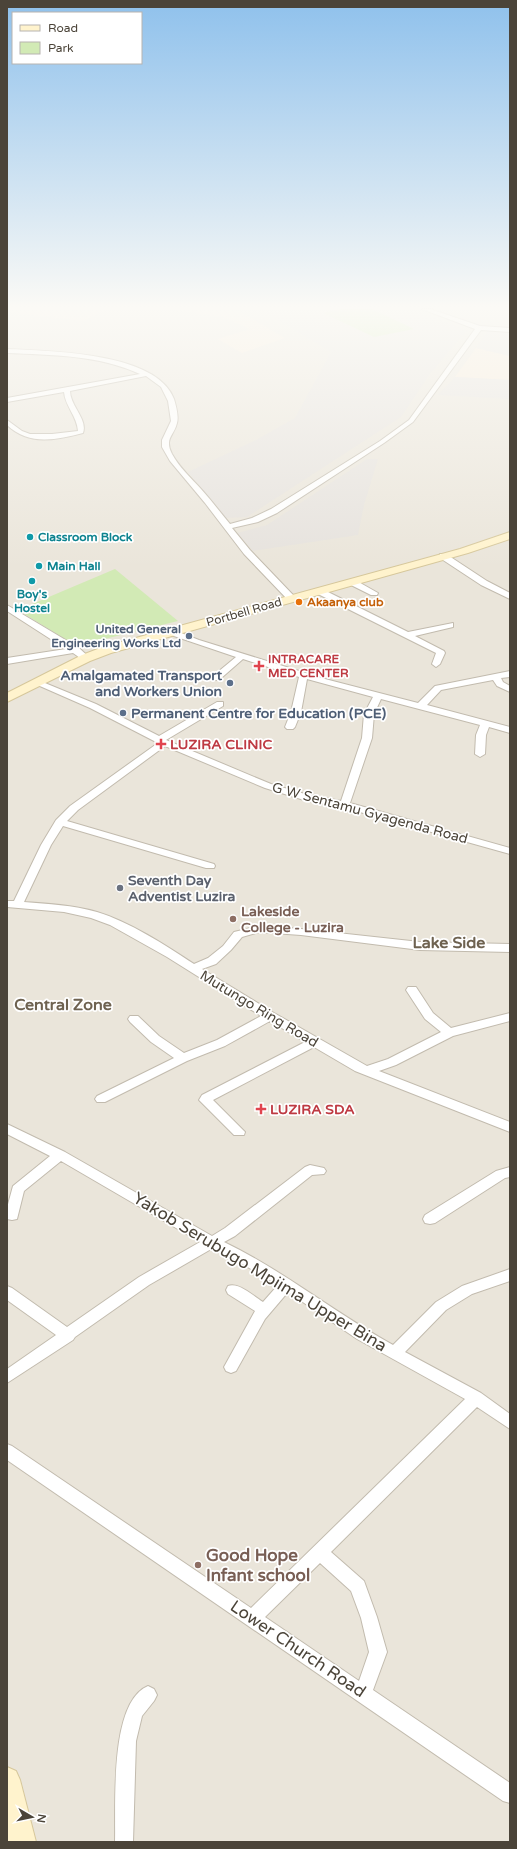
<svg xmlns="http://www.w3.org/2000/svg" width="517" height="1849" font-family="'Varela Round',sans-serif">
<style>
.residential{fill:#eae5da}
.commercial{fill:#f7ead8}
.industrial{fill:#e6e2dd}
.green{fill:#d2eab5}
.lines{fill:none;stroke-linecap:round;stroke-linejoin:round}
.street-casing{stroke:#c2bbae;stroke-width:2}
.secondary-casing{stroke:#d6c79b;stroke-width:2}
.street{fill:#fff;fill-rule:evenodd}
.secondary{fill:#fff3cd;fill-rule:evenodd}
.culture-dot{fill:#0f9aa8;stroke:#fff;stroke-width:1.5}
.food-dot{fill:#e8710a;stroke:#fff;stroke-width:1.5}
.service-dot{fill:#5c6f8a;stroke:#fff;stroke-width:1.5}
.health-dot{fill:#e0444e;stroke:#fff;stroke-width:1.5}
.worship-dot{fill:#6b7280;stroke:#fff;stroke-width:1.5}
.education-dot{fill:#8d6e63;stroke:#fff;stroke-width:1.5}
.labels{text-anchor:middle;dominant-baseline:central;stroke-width:3.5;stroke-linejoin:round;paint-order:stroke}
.far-culture-label{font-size:12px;font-weight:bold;fill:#0d838f;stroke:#fff;text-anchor:start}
.far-food-label{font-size:12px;font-weight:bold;fill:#c56008;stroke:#fff;text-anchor:start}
.far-street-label{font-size:12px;fill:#4b4439;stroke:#fff}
.far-service-label{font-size:12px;font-weight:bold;fill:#4e5e75;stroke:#fff;text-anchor:end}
.far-health-label{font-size:12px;font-weight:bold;fill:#be3a42;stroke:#fff;text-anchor:start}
.service-label{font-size:14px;font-weight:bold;fill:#4e5e75;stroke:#fff;text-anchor:end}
.health-label{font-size:14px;font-weight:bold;fill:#be3a42;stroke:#fff;text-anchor:start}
.street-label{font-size:14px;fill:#4b4439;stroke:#fff}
.worship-label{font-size:14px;font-weight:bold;fill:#5b616d;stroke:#fff;text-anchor:start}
.education-label{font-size:14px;font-weight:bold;fill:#785e54;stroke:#fff;text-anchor:start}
.quarter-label{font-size:16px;font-weight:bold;fill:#6e6250;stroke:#fff}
.near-street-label{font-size:17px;fill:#4b4439;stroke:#fff}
.near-education-label{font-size:17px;font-weight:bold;fill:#785e54;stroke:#fff;text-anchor:start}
</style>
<rect width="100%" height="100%" fill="#f6f3ec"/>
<rect class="residential" x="7" y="309" width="503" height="1533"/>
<g class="commercial">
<polygon points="7,309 107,309 83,321 7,312"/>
<polygon points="169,309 235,309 285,338 242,353 218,339 250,329 223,317"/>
<polygon points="476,348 510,356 510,380 455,377"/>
</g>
<g class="industrial">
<polygon points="259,309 412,309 467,330 430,374 401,417 247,517 225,518 188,472 256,440 295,418 331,352"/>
<polygon points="490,328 510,331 510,356 476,348"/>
<polygon points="455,377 510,380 510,399 438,395"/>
<polygon points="367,459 378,459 364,505 358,535 253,551 237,533 267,525"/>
</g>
<g class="green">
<polygon points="341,309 372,309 414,329 374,337 323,313"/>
<polygon points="115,569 178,621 76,646 18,610"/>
</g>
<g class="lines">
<defs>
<g id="street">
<path d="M422 309H430L480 326 510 328V332L481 330 413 422 384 443 277 513 258 522 232 528 250 550 294 596V600H288L244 554 205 503 170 461 162 447V440L171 421 168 401 161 387 146 376 70 391C70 406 88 419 83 433 56 440 29 446 7 425V420L22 431 30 434H52L78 431C77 416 65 406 64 392L7 402V398L140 374C99 355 52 355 7 353V349C49 351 157 352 174 399 176 406 179 416 177 423 174 436 164 438 172 454 179 467 191 478 201 489 211 500 220 512 230 524L252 518 271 509 380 441 409 420 475 329Z"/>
<polygon points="440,554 446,554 487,581 510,593 510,599 481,585 440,558"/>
<polygon points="349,580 355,580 378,593 377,595 371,595 349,584"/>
<polygon points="316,589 322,589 408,632 453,623 453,627 415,636 444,651 445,653 440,664 436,667 432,664 436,653 316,593"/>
<polygon points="7,605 79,648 90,658 89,660 83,660 73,653 7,664 7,658 66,649 7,611"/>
<path d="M171 629 199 640 325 679 418 703 435 686 510 671V677L501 678 503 682 510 686V692L497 686 493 680 441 690 427 705 510 727V733L489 727 486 735 485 754 480 757 475 754 476 735 480 725 381 699 374 714 372 738 350 803 510 848V854L342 807 304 800 265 788 165 746 78 810 67 821 214 864 215 866 214 868H206L63 826 51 845 24 902C48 904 73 905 97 912 130 922 165 945 194 964L208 958 223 946 234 932 259 926 301 929 420 942 510 944V952L420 950 301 935 259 932 242 937 231 950 216 964 202 969 274 1013 367 1066 388 1059 441 1032 425 1019 406 990 408 987H416L433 1013 451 1028 510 1013V1021L453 1036 396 1065 379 1071 510 1122V1132L355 1071 314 1047 213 1100 245 1132 244 1135H234L199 1100 202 1095 305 1042 270 1021 225 1046 187 1061 105 1102H97L95 1099 97 1096 174 1058 151 1042 130 1022 128 1019 130 1016H138L159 1036 184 1053 217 1040 261 1016 167 957 110 925 91 918 64 912 7 907V901H14L41 845 56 820 70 806 158 743 90 708 33 683 34 681H40L96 704 159 736 217 702H223V706L166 740 271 784 305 794 341 801 362 738 364 714 373 697 307 679 301 712 295 727 293 729H287L285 727 291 712 299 677 243 659 219 680H213V676L236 657 168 634V630Z"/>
<path d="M7 1124 65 1152 212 1236 225 1228 305 1167 310 1165 324 1168 326 1171 324 1174 312 1175 235 1236 224 1242C284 1271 335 1313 393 1345L436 1302 462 1286 510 1269V1281L472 1294 446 1310 405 1352 481 1393 510 1414V1429L477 1407 331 1552 364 1581 377 1617 387 1652 373 1690 510 1783V1803L503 1801 7 1460V1444L12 1446 251 1608 465 1399 357 1339 288 1292 265 1319 236 1371 231 1373 226 1371 224 1367 255 1311 228 1294 226 1290 228 1286C239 1282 253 1296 263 1302L278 1285 234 1259 213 1248 149 1285 75 1337 73 1340 7 1383V1369L56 1335 7 1300V1286L12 1288 67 1327 139 1277 200 1242 61 1161 24 1191 17 1219 12 1220 7 1219V1208L13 1186 50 1156 7 1134ZM320 1563 351 1591 361 1618 369 1652 359 1681 265 1617Z"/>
<polygon points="510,1167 510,1177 505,1178 435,1223 430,1224 425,1223 423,1219 425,1215 496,1171"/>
<path d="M148 1686 154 1689 157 1695 154 1701 142 1716 136 1741 133 1842H115C116 1805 109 1702 148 1686Z"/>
</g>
<g id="secondary">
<polygon points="510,532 510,539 468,553 111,653 90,661 7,702 7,693 82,655 103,647 460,549"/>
<polygon points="7,1767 16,1771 20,1780 36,1842 8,1842"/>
</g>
</defs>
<use href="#street" class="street-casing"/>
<use href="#secondary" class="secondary-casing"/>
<use href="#street" class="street"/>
<use href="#secondary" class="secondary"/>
</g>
<linearGradient id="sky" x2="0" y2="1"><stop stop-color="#8fc1ec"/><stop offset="0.54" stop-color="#fbfaf6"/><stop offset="1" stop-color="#fbfaf6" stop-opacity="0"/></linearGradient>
<rect width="517" height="568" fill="url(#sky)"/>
<g class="culture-dot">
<circle cx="30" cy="537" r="4"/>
<circle cx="39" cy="566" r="4"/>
<circle cx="32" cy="581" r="4"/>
</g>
<circle class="food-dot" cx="299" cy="602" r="4"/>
<g class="service-dot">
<circle cx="189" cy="636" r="4"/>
<circle cx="230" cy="683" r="4"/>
<circle cx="123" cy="713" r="4"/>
</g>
<g class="health-dot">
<path d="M257 660h4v4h4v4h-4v4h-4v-4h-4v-4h4z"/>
<path d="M159 738h4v4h4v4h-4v4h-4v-4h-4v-4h4z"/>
<path d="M259 1103h4v4h4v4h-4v4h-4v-4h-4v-4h4z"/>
</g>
<circle class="worship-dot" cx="120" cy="888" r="4"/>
<g class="education-dot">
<circle cx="233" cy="919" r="4"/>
<circle cx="198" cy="1565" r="4"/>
</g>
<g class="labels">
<g class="far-culture-label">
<text x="38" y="537">Classroom Block</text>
<text x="47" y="566">Main Hall</text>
<text x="32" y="594" text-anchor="middle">Boy's<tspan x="32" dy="14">Hostel</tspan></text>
</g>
<g class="far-food-label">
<text x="307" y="602">Akaanya club</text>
</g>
<g class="far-street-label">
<text transform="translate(244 612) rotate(-16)">Portbell Road</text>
</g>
<g class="far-service-label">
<text x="181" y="629">United General<tspan x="181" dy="14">Engineering Works Ltd</tspan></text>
</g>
<g class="far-health-label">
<text x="268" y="659">INTRACARE<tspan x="268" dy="14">MED CENTER</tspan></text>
</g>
<g class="service-label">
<text x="222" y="675">Amalgamated Transport<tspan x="222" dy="16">and Workers Union</tspan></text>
<text x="131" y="713" text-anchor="start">Permanent Centre for Education (PCE)</text>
</g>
<g class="health-label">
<text x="170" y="744">LUZIRA CLINIC</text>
<text x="270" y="1109">LUZIRA SDA</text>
</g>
<g class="street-label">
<text transform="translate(370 813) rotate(15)">G W Sentamu Gyagenda Road</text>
<text transform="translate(259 1009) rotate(31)">Mutungo Ring Road</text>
</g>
<g class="worship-label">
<text x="128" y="880">Seventh Day<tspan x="128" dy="16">Adventist Luzira</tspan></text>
</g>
<g class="education-label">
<text x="241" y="911">Lakeside<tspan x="241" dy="16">College - Luzira</tspan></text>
</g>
<g class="quarter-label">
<text x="449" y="943">Lake Side</text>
<text x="63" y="1005">Central Zone</text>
</g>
<g class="near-street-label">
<text transform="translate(260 1272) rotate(31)">Yakob Serubugo Mpiima Upper Bina</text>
<text transform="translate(298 1649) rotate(34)">Lower Church Road</text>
</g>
<g class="near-education-label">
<text x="206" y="1555">Good Hope<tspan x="206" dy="20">Infant school</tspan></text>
</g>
</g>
<rect width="517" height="1849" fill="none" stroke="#4b4439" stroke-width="16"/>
<rect x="12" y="12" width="130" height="52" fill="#ffffff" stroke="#b7b4b0"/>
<rect x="20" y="25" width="20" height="6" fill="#fff3cd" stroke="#b7b4b0"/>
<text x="48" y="32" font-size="12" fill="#4b4439">Road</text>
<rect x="20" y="42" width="20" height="12" fill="#d2eab5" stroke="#b7b4b0"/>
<text x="48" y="52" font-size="12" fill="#4b4439">Park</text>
<g transform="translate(32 1817) rotate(99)" stroke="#ffffff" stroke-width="3" paint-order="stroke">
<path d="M0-3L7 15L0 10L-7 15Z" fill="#4b4439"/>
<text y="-6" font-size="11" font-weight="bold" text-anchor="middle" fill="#4b4439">N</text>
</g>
</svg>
